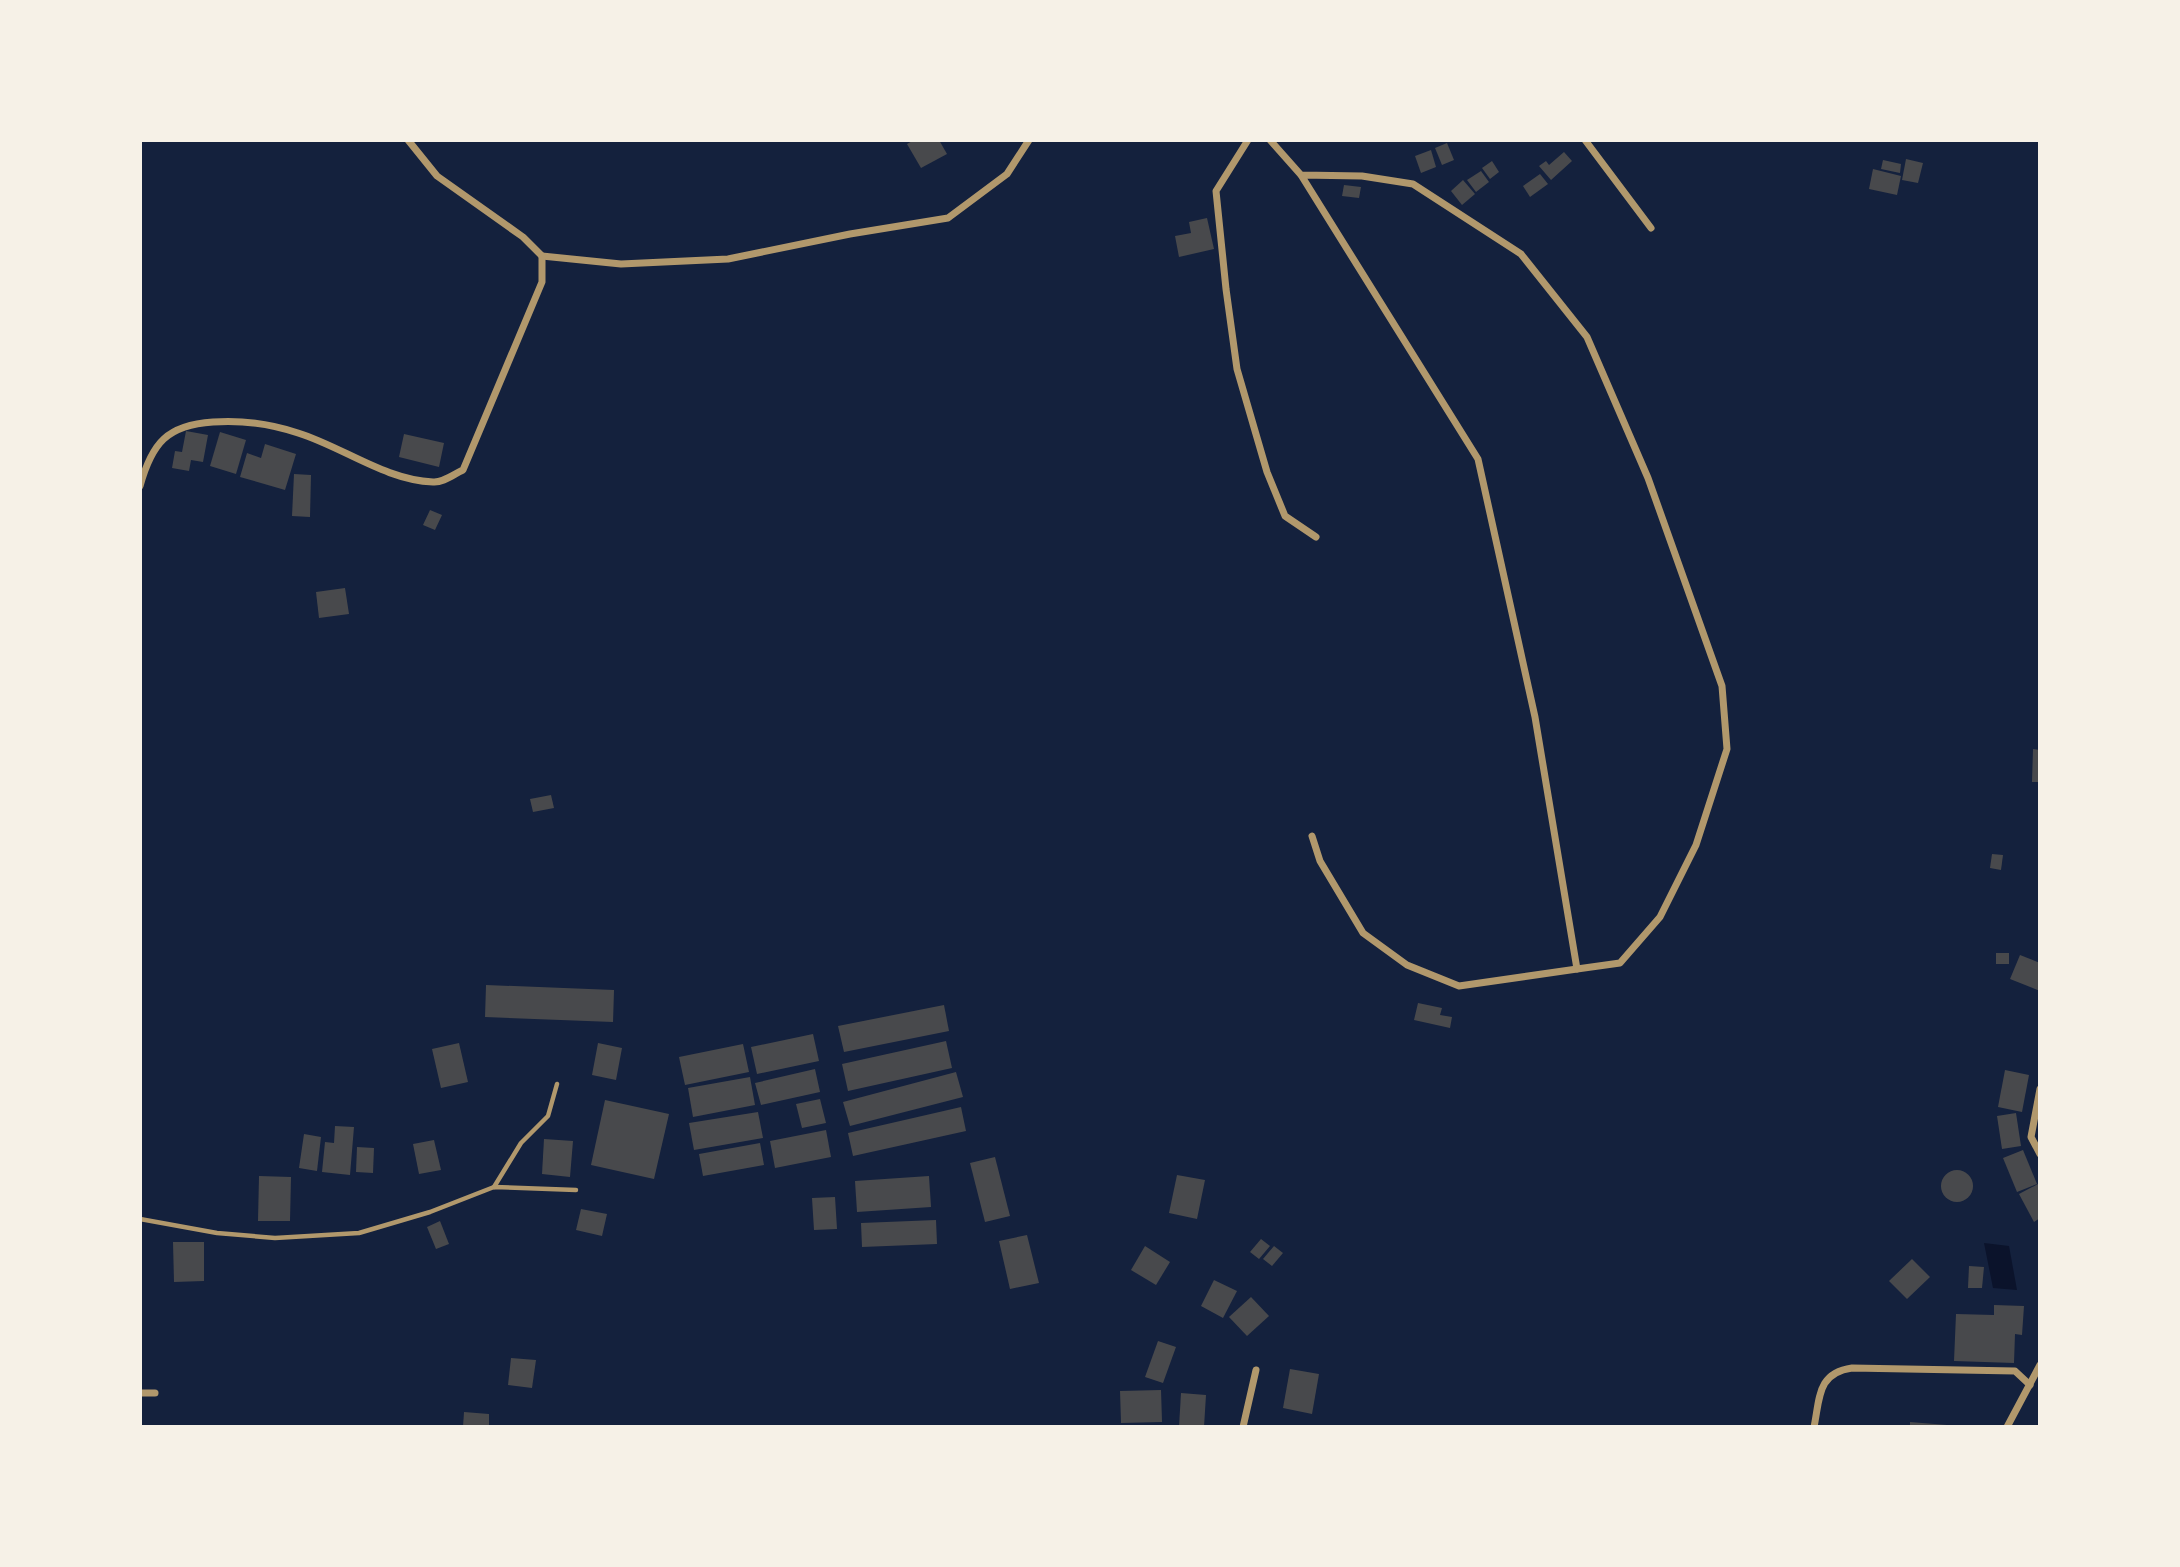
<svg xmlns="http://www.w3.org/2000/svg" width="2180" height="1567" font-family="'Source Serif 4',serif">
<style>
.water{fill:#0b132b}
.building{fill:#48494c}
.lines{fill:none;stroke-linecap:round;stroke-linejoin:round}
.service{stroke:#b1986c;stroke-width:4.5}
.minor{stroke:#b1986c;stroke-width:7}
</style>
<rect width="100%" height="100%" fill="#14213d"/>
<polygon class="water" points="1984,1243 2009,1246 2017,1290 1993,1288"/>
<g class="building">
<polygon points="914,140 939,140 947,154 921,168 907,144"/>
<polygon points="1447,143 1454,160 1442,165 1435,148"/>
<polygon points="1431,150 1436,167 1421,173 1415,156"/>
<polygon points="1564,152 1572,161 1551,180 1539,166 1546,161 1549,165"/>
<polygon points="1906,159 1923,163 1918,183 1902,180"/>
<polygon points="1883,160 1901,164 1900,173 1881,169"/>
<polygon points="1492,161 1499,172 1490,179 1482,168"/>
<polygon points="1873,169 1901,176 1897,195 1869,189"/>
<polygon points="1481,171 1489,182 1476,192 1467,180"/>
<polygon points="1540,174 1548,184 1530,197 1523,186"/>
<polygon points="1463,180 1475,194 1462,205 1451,191"/>
<polygon points="1344,185 1361,187 1359,198 1342,196"/>
<polygon points="1207,218 1214,249 1179,257 1175,236 1191,233 1189,222"/>
<polygon points="186,431 208,435 203,462 191,460 189,471 172,468 175,451 182,452"/>
<polygon points="220,432 246,440 236,474 210,466"/>
<polygon points="404,434 444,443 439,467 399,457"/>
<polygon points="265,444 296,454 285,490 240,477 247,453 261,458"/>
<polygon points="294,474 311,475 310,517 292,516"/>
<polygon points="430,510 442,515 435,530 423,525"/>
<polygon points="345,588 349,614 319,618 316,592"/>
<polygon points="2033,749 2040,750 2040,782 2032,782"/>
<polygon points="551,795 554,808 533,812 530,799"/>
<polygon points="1992,854 2003,855 2001,870 1990,868"/>
<rect x="1996" y="953" width="13" height="11"/>
<polygon points="2020,955 2040,963 2040,991 2010,979"/>
<polygon points="486,985 614,990 613,1022 485,1017"/>
<polygon points="1418,1003 1442,1008 1440,1015 1452,1017 1450,1028 1414,1020"/>
<polygon points="944,1005 949,1031 844,1052 838,1026"/>
<polygon points="813,1034 819,1061 757,1074 751,1047"/>
<polygon points="946,1041 952,1068 848,1091 842,1064"/>
<polygon points="459,1043 468,1082 441,1088 432,1049"/>
<polygon points="598,1043 622,1048 616,1080 592,1075"/>
<polygon points="743,1044 749,1072 685,1085 679,1057"/>
<polygon points="815,1069 820,1092 761,1105 755,1083"/>
<polygon points="2005,1070 2029,1075 2022,1112 1998,1107"/>
<polygon points="956,1072 963,1097 850,1126 843,1102"/>
<polygon points="750,1077 755,1105 693,1117 688,1088"/>
<polygon points="820,1099 826,1123 802,1128 796,1104"/>
<polygon points="605,1100 669,1114 654,1179 591,1165"/>
<polygon points="961,1107 966,1131 853,1156 848,1133"/>
<polygon points="758,1112 763,1138 694,1150 689,1123"/>
<polygon points="2016,1113 2021,1146 2002,1149 1997,1116"/>
<polygon points="335,1126 354,1127 350,1175 322,1172 325,1142 334,1143"/>
<polygon points="826,1130 831,1157 775,1168 770,1141"/>
<polygon points="304,1134 321,1137 317,1171 299,1168"/>
<polygon points="544,1139 573,1141 570,1177 542,1174"/>
<polygon points="434,1140 441,1170 419,1174 413,1144"/>
<polygon points="760,1143 764,1165 703,1176 699,1154"/>
<polygon points="357,1147 374,1148 373,1173 356,1172"/>
<polygon points="2023,1150 2037,1184 2017,1192 2003,1158"/>
<polygon points="995,1157 1010,1216 985,1222 970,1163"/>
<circle cx="1957" cy="1186" r="16"/>
<polygon points="1177,1175 1205,1180 1197,1219 1169,1213"/>
<polygon points="259,1176 291,1177 290,1221 258,1221"/>
<polygon points="929,1176 931,1207 857,1212 855,1181"/>
<polygon points="2038,1184 2040,1189 2040,1218 2034,1222 2019,1194"/>
<polygon points="835,1197 837,1229 814,1230 812,1198"/>
<polygon points="581,1209 607,1214 602,1236 576,1230"/>
<polygon points="936,1220 937,1244 862,1247 861,1223"/>
<polygon points="440,1221 449,1244 436,1249 427,1227"/>
<polygon points="1027,1235 1039,1283 1010,1289 999,1241"/>
<polygon points="1261,1239 1270,1246 1259,1259 1250,1252"/>
<polygon points="173,1242 204,1242 204,1281 174,1282"/>
<polygon points="1145,1246 1170,1262 1156,1285 1131,1270"/>
<polygon points="1274,1246 1283,1253 1272,1266 1263,1259"/>
<polygon points="1912,1259 1930,1277 1907,1299 1889,1281"/>
<polygon points="1969,1266 1984,1267 1982,1288 1968,1288"/>
<polygon points="1214,1280 1237,1291 1223,1318 1201,1306"/>
<polygon points="1251,1297 1269,1316 1247,1336 1229,1317"/>
<polygon points="1994,1305 2024,1306 2022,1335 2015,1334 2014,1363 1954,1361 1956,1314 1994,1315"/>
<polygon points="1158,1341 1176,1347 1163,1383 1145,1377"/>
<polygon points="511,1358 536,1360 532,1388 508,1385"/>
<polygon points="1290,1369 1319,1374 1312,1414 1283,1408"/>
<polygon points="1161,1390 1162,1422 1121,1423 1120,1391"/>
<polygon points="1181,1393 1206,1395 1204,1427 1179,1427"/>
<polygon points="464,1412 489,1414 489,1427 463,1427"/>
<polygon points="1910,1422 1947,1425 1947,1427 1910,1427"/>
</g>
<g class="lines">
<g class="service">
<polyline points="494,1187 521,1143 548,1116 557,1084"/>
<polyline points="140,1219 217,1233 275,1238 359,1233 430,1212 494,1187 576,1190"/>
</g>
<g class="minor">
<polyline points="1248,140 1216,191 1226,289 1237,369 1267,472 1285,516 1316,537"/>
<polyline points="1270,140 1301,175 1478,459 1535,717 1577,969 1620,963 1660,917 1696,845 1727,749 1722,686 1648,478 1587,337 1521,254 1413,184 1362,176 1301,175"/>
<polyline points="1585,140 1651,228"/>
<polyline points="542,256 621,264 728,259 850,234 948,218 1007,174 1029,140"/>
<path d="M140 486C152 443 167 425 213 422 241 420 271 424 298 433 343 447 385 480 433 482 443 483 454 474 463 470L542 282V256L523 237 437 176 408 140"/>
<polyline points="1312,836 1320,861 1363,933 1407,965 1459,986 1577,969"/>
<polyline points="2040,1089 2031,1137 2040,1154"/>
<polyline points="140,1393 155,1393"/>
<polyline points="1243,1427 1256,1370"/>
<path d="M1814 1427C1820 1398 1817 1373 1852 1368L2015 1371 2030 1385"/>
<polyline points="2007,1427 2040,1365"/>
</g>
</g>
<rect width="2180" height="1567" fill="none" stroke="#f6f1e7" stroke-width="284"/>
</svg>
